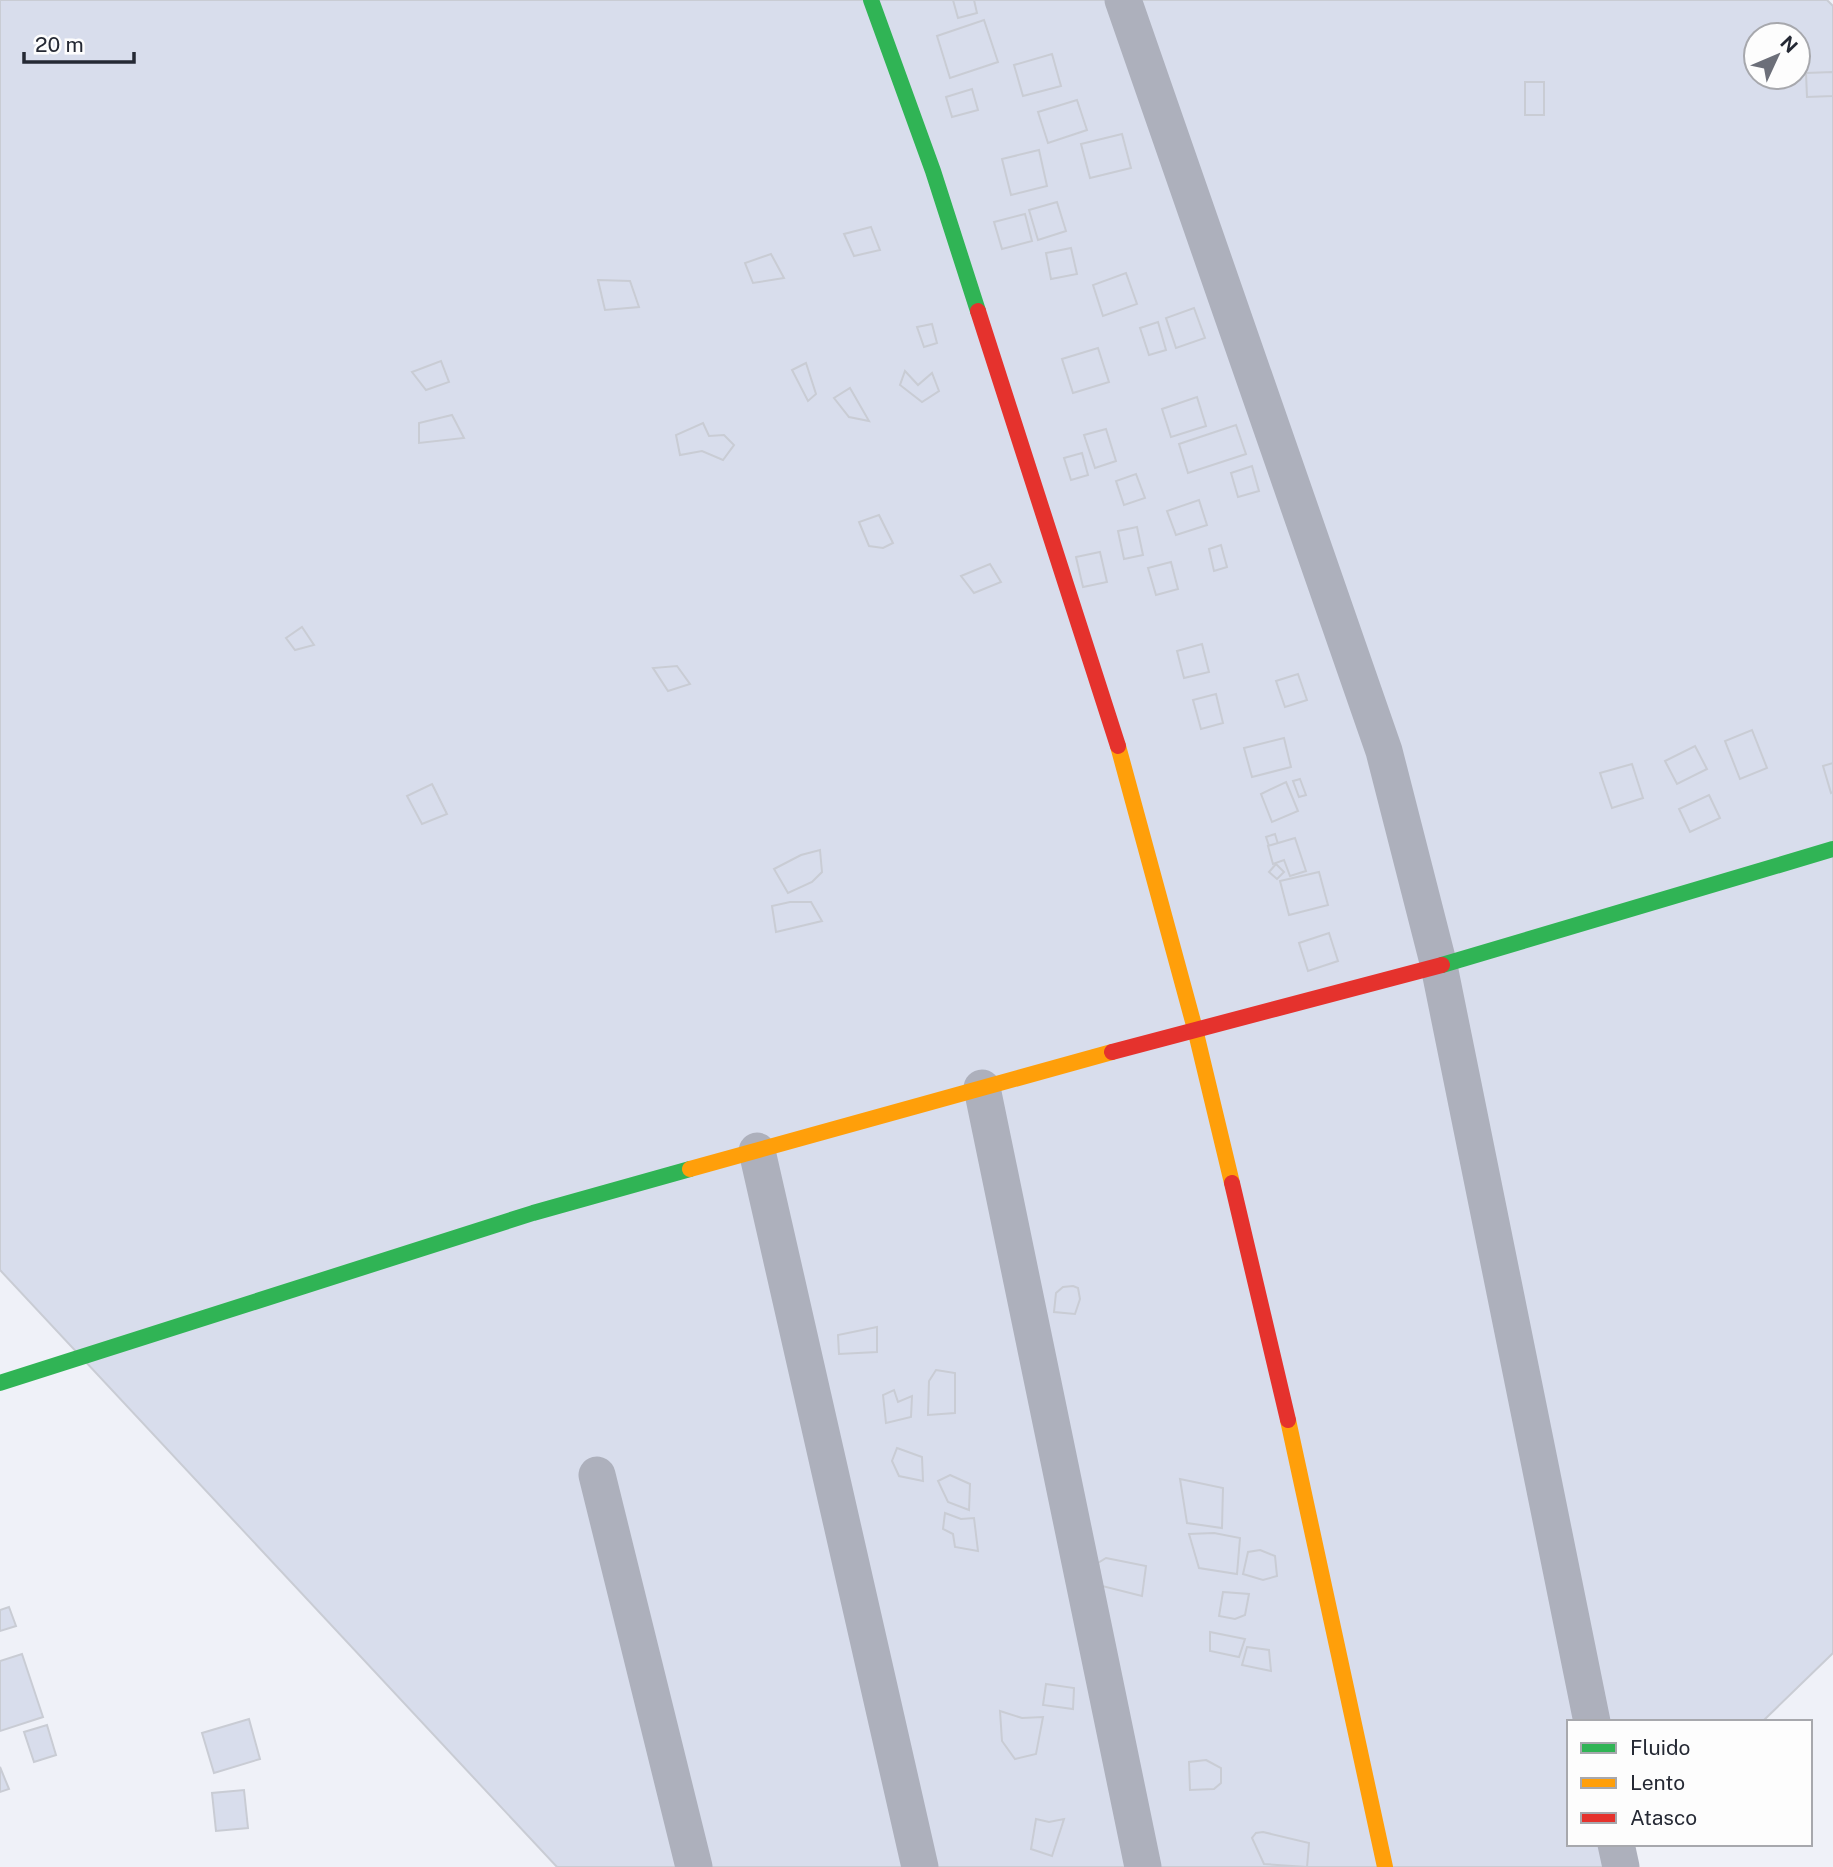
<svg xmlns="http://www.w3.org/2000/svg" width="1833" height="1867" font-family="'Public Sans',sans-serif">
<style>
.building{fill:#d8ddec;stroke:#c9ccd4;stroke-width:2;fill-rule:evenodd}
.lines{fill:none;stroke-linecap:round;stroke-linejoin:round}
.street{stroke:#adb0bc;stroke-width:37}
.fast{stroke:#30b455;stroke-width:16}
.slow{stroke:#ff9f0a;stroke-width:16}
.jam{stroke:#e5322d;stroke-width:16}
</style>
<rect width="100%" height="100%" fill="#eff1f8"/>
<g class="building">
<path d="M0 0H1827L1833 6V1653L1762 1722H1569V1844H1635L1612 1867H557L0 1270ZM1756 35H1798V77H1756Z"/>
<polygon points="953,0 974,0 977,13 958,18"/>
<polygon points="984,20 998,62 950,78 937,36"/>
<polygon points="1052,54 1061,86 1023,96 1014,65"/>
<polygon points="1833,72 1833,96 1807,97 1806,73"/>
<rect x="1525" y="82" width="19" height="33"/>
<polygon points="972,89 978,110 952,117 946,97"/>
<polygon points="1077,100 1087,130 1048,143 1038,112"/>
<polygon points="1122,134 1131,168 1090,178 1081,144"/>
<polygon points="1039,150 1047,186 1011,195 1002,159"/>
<polygon points="1057,202 1066,231 1038,240 1029,210"/>
<polygon points="1025,214 1032,241 1002,249 994,222"/>
<polygon points="871,227 880,250 854,256 844,234"/>
<polygon points="1071,248 1077,274 1051,279 1046,253"/>
<polygon points="771,254 784,278 753,283 745,263"/>
<polygon points="1126,273 1137,304 1103,316 1093,285"/>
<polygon points="598,280 630,281 639,307 605,310"/>
<polygon points="1194,308 1205,338 1176,348 1166,318"/>
<polygon points="1158,322 1166,350 1149,355 1140,328"/>
<polygon points="932,324 937,343 924,347 917,327"/>
<polygon points="1098,348 1109,382 1073,393 1062,359"/>
<polygon points="441,361 449,382 426,390 412,372"/>
<polygon points="806,363 816,394 808,401 792,370"/>
<polygon points="905,371 918,385 932,373 939,391 922,402 900,385"/>
<polygon points="850,388 869,421 849,417 834,398"/>
<polygon points="1197,397 1206,426 1171,437 1162,409"/>
<polygon points="452,415 464,438 419,443 419,423"/>
<polygon points="703,423 709,436 724,435 734,445 723,460 702,451 680,455 676,435"/>
<polygon points="1236,425 1246,454 1188,473 1179,444"/>
<polygon points="1106,429 1116,461 1095,468 1084,435"/>
<polygon points="1082,453 1088,475 1071,480 1064,458"/>
<polygon points="1252,466 1259,491 1238,497 1231,473"/>
<polygon points="1136,474 1145,498 1124,505 1116,481"/>
<polygon points="1199,500 1207,525 1176,535 1167,511"/>
<polygon points="879,515 893,543 883,548 869,546 859,522"/>
<polygon points="1137,527 1143,555 1124,559 1118,531"/>
<polygon points="1221,545 1227,567 1214,571 1209,549"/>
<polygon points="1100,552 1107,582 1083,587 1076,557"/>
<polygon points="1171,562 1178,589 1156,595 1148,568"/>
<polygon points="990,564 1001,582 974,593 961,576"/>
<polygon points="302,627 314,645 295,650 286,638"/>
<polygon points="1202,644 1209,672 1184,678 1177,651"/>
<polygon points="677,666 690,684 668,691 653,668"/>
<polygon points="1298,674 1307,700 1285,707 1276,681"/>
<polygon points="1216,694 1223,723 1201,729 1193,700"/>
<polygon points="1752,730 1767,768 1740,779 1725,741"/>
<polygon points="1284,738 1291,767 1252,777 1244,748"/>
<polygon points="1695,746 1707,769 1677,784 1665,761"/>
<polygon points="1833,763 1833,792 1831,793 1823,766"/>
<polygon points="1632,764 1643,798 1612,808 1600,773"/>
<polygon points="1300,779 1306,795 1299,797 1293,781"/>
<polygon points="1286,782 1298,811 1272,822 1261,794"/>
<polygon points="432,784 447,814 422,824 407,796"/>
<polygon points="1709,795 1720,818 1690,832 1679,809"/>
<polygon points="1275,834 1278,844 1269,846 1266,837"/>
<polygon points="1295,838 1306,871 1290,876 1284,860 1273,864 1268,846"/>
<polygon points="820,850 822,872 812,882 788,893 774,869 801,855"/>
<polygon points="1276,864 1284,872 1277,879 1269,872"/>
<polygon points="1319,872 1328,905 1289,915 1280,881"/>
<polygon points="790,902 811,902 822,921 776,932 772,906"/>
<polygon points="1329,933 1338,961 1308,971 1299,943"/>
<polygon points="1073,1286 1078,1288 1080,1299 1075,1314 1054,1312 1056,1293 1063,1287"/>
<polygon points="877,1327 877,1352 839,1354 838,1335"/>
<polygon points="936,1370 955,1373 955,1413 928,1415 929,1381"/>
<polygon points="894,1390 898,1402 912,1396 911,1417 886,1423 883,1395"/>
<polygon points="897,1448 922,1457 923,1481 899,1476 892,1461"/>
<polygon points="950,1475 970,1484 969,1510 948,1502 938,1481"/>
<polygon points="1180,1479 1223,1488 1222,1528 1187,1523"/>
<polygon points="945,1513 961,1519 974,1518 978,1551 955,1547 953,1534 943,1529"/>
<polygon points="1214,1533 1240,1538 1237,1574 1199,1568 1189,1534"/>
<polygon points="1260,1550 1275,1556 1277,1576 1263,1580 1243,1574 1248,1552"/>
<polygon points="1106,1558 1146,1566 1142,1596 1102,1586 1098,1563"/>
<polygon points="1223,1592 1249,1594 1245,1615 1235,1619 1219,1616"/>
<polygon points="9,1607 16,1626 0,1631 0,1610"/>
<polygon points="1210,1632 1245,1639 1239,1657 1210,1651"/>
<polygon points="1247,1647 1269,1650 1271,1671 1242,1665"/>
<polygon points="22,1654 43,1717 0,1731 0,1661"/>
<polygon points="1046,1684 1074,1688 1073,1709 1043,1705"/>
<polygon points="1000,1711 1022,1718 1043,1717 1036,1754 1015,1759 1002,1741"/>
<polygon points="249,1719 260,1759 214,1773 202,1733"/>
<polygon points="47,1725 56,1755 34,1762 24,1732"/>
<polygon points="1206,1760 1221,1768 1221,1783 1214,1789 1190,1790 1189,1762"/>
<polygon points="0,1767 9,1789 0,1792"/>
<polygon points="244,1790 248,1828 216,1831 212,1793"/>
<polygon points="1036,1819 1049,1822 1064,1819 1052,1856 1031,1849"/>
<polygon points="1263,1832 1309,1843 1307,1867 1264,1864 1252,1838 1256,1833"/>
</g>
<g class="lines">
<g class="street">
<polyline points="1123,0 1384,751 1439,966 1592,1722"/>
<polyline points="982,1088 1143,1867"/>
<polyline points="757,1151 920,1867"/>
<polyline points="597,1475 694,1867"/>
<polyline points="1616,1844 1621,1867"/>
</g>
<g class="fast">
<polyline points="871,0 933,171 978,311"/>
<polyline points="1442,965 1833,849"/>
<polyline points="0,1383 533,1213 690,1169"/>
</g>
<g class="slow">
<polyline points="1118,746 1195,1029 1232,1183"/>
<polyline points="690,1169 1112,1052"/>
<polyline points="1288,1420 1385,1867"/>
</g>
<g class="jam">
<polyline points="978,311 1118,746"/>
<polyline points="1112,1052 1442,965"/>
<polyline points="1232,1183 1288,1420"/>
</g>
</g>
<rect x="1567" y="1720" width="245" height="126" fill="#fdfdfd" stroke="#a7a8ad" stroke-width="2"/>
<rect x="1581" y="1743" width="35" height="10" fill="#30b455" stroke="#a7a8ad" stroke-width="2"/>
<text x="1630" y="1755" font-size="21" fill="#252934">Fluido</text>
<rect x="1581" y="1778" width="35" height="10" fill="#ff9f0a" stroke="#a7a8ad" stroke-width="2"/>
<text x="1630" y="1790" font-size="21" fill="#252934">Lento</text>
<rect x="1581" y="1813" width="35" height="10" fill="#e5322d" stroke="#a7a8ad" stroke-width="2"/>
<text x="1630" y="1825" font-size="21" fill="#252934">Atasco</text>
<g transform="translate(1777 56) rotate(46)"><circle r="33" fill="#fdfdfd" stroke="#a7a8ad" stroke-width="2"/>
<path d="M0-5L12 26L0 18L-12 26Z" fill="#6c6f79"/>
<text y="-10" font-size="19" font-weight="bold" text-anchor="middle" fill="#252934">N</text>
</g>
<path d="M24 52v10h110v-10" fill="none" stroke="#252934" stroke-width="3.5"/>
<text x="35" y="52" font-size="21" fill="#252934" stroke="#fdfdfd" stroke-width="5" paint-order="stroke">20 m</text>
</svg>
